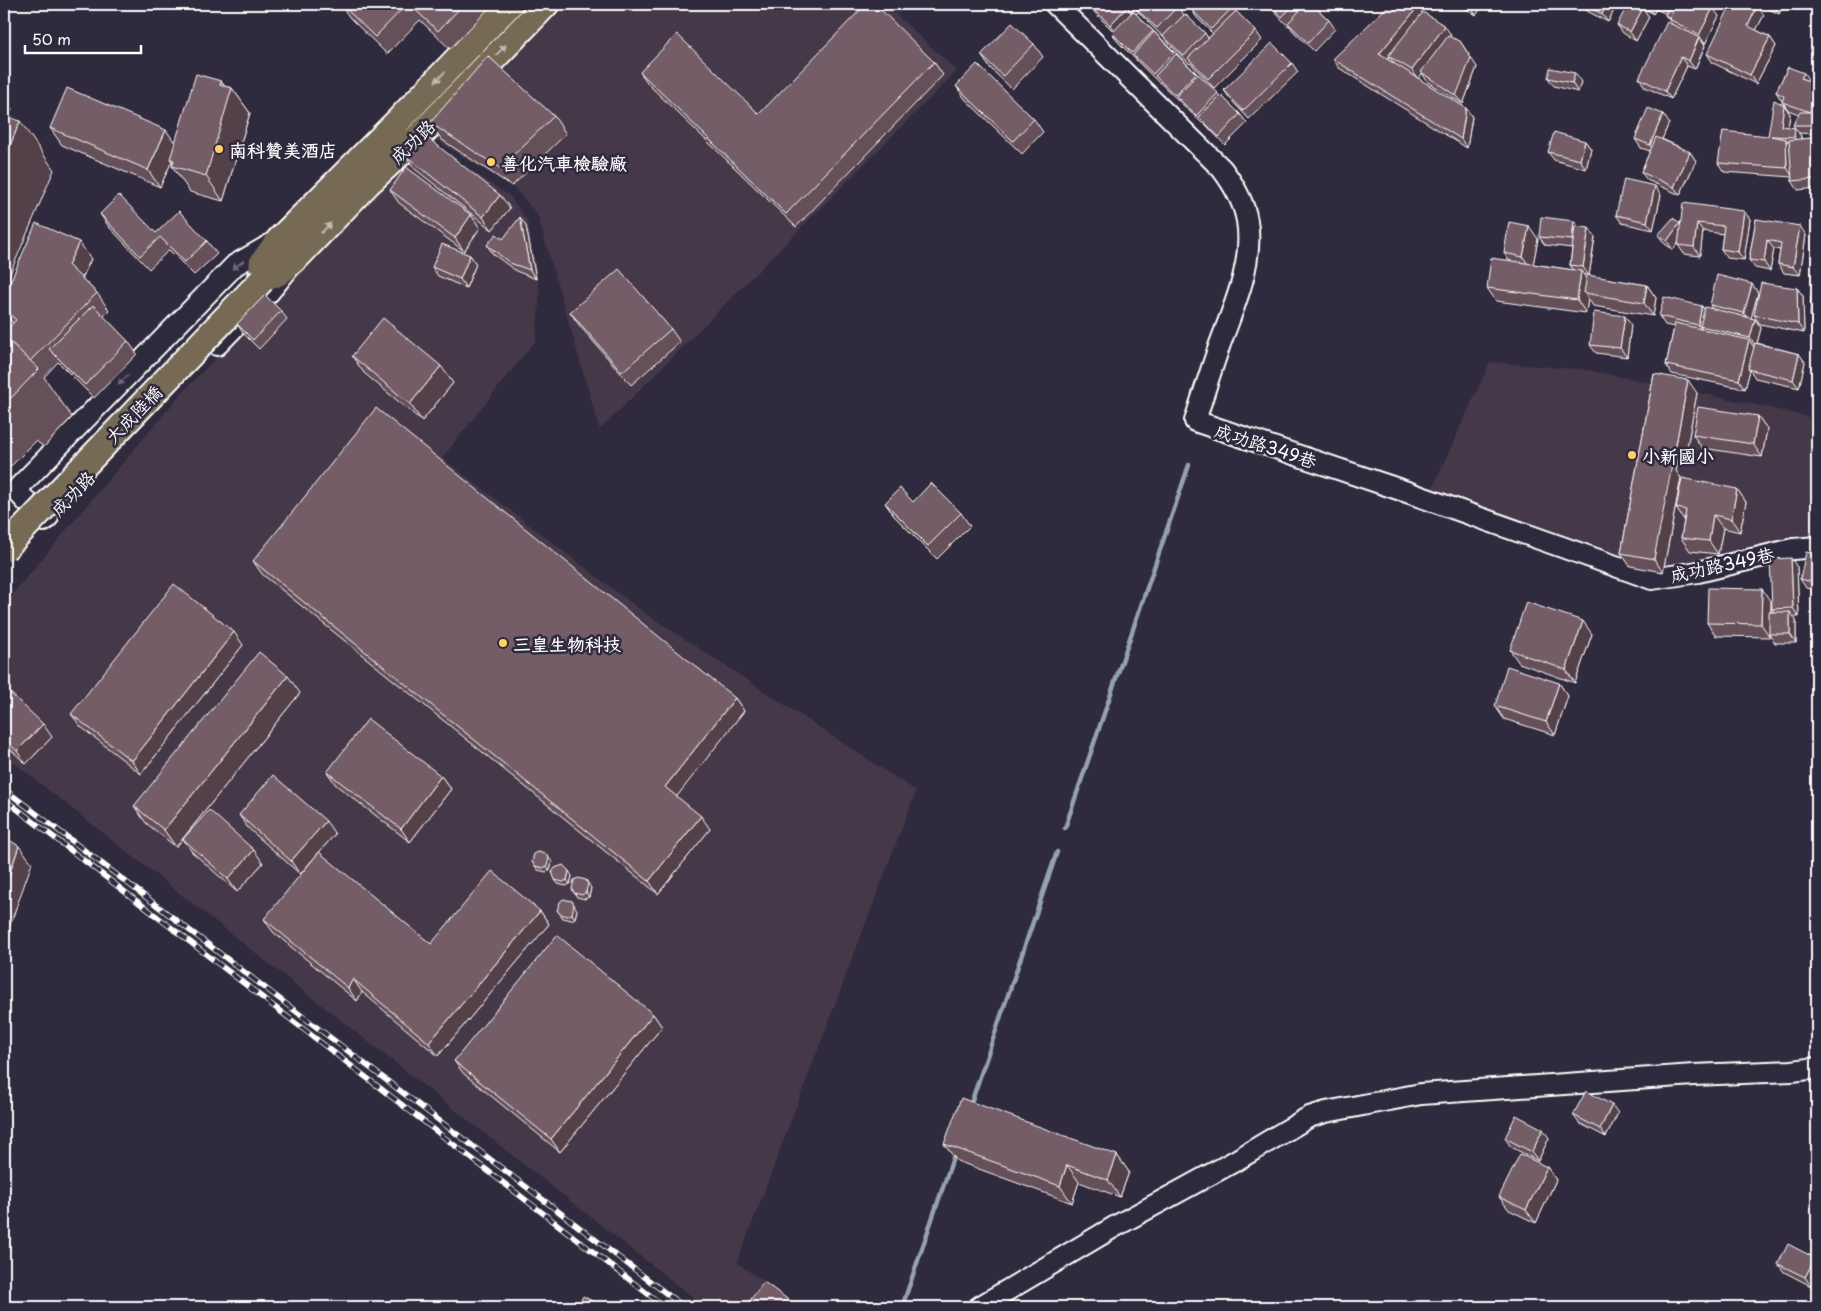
<svg xmlns="http://www.w3.org/2000/svg" width="1821" height="1311" font-family="'Playpen Sans','LXGW WenKai TC',sans-serif">
<style>
.built{fill:#44394a}
.lines{fill:none;stroke-linecap:round;stroke-linejoin:round}
.stream{stroke:#96a2b0;stroke-width:4.5}
.minor-casing{stroke:#fff;stroke-width:24}
.major-casing{stroke:#fff;stroke-width:29}
.minor{stroke:#2f2a3d;stroke-width:20}
.major{stroke:#766a54;stroke-width:25}
.rail-casing{stroke:#fff;stroke-width:5.5}
.rail{stroke:#2f2a3d;stroke-width:4;stroke-dasharray:11;stroke-linecap:butt}
.major-bridge-casing{stroke:#fff;stroke-width:29;stroke-linecap:butt}
.major-bridge{stroke:#766a54;stroke-width:25}
.wall{fill:#655059;stroke:#fff;fill-rule:evenodd}
.shaded-wall{fill:#524149;stroke:#fff}
.building{fill:#755d68;stroke:#fff}
.oneway{fill:#c1bcb2}
.oneway2{fill:#6d6a77}
.poi-dot{fill:#ffd166;stroke:#2f2a3d;stroke-width:2}
.labels{text-anchor:middle;dominant-baseline:central;stroke-width:5;stroke-linejoin:round;paint-order:stroke}
.street-label{font-size:18px;fill:#fff;stroke:#2f2a3d}
.poi-label{font-size:18px;font-weight:bold;fill:#fff;stroke:#2f2a3d;text-anchor:start}
</style>
<rect width="100%" height="100%" fill="#2f2a3d"/>
<filter id="ink" filterUnits="userSpaceOnUse"><feTurbulence type="fractalNoise" baseFrequency=".02" numOctaves="2"/><feDisplacementMap in="SourceGraphic" scale="10" xChannelSelector="R" yChannelSelector="G"/><feConvolveMatrix kernelMatrix="1 2 1 2 8 2 1 2 1" color-interpolation-filters="sRGB"/></filter>
<g filter="url(#ink)">
<g class="built">
<polygon points="562,4 885,4 957,71 600,430 537,214 515,189 431,137"/>
<polygon points="424,141 510,196 528,222 540,292 536,340 442,458 639,609 916,791 737,1263 802,1307 705,1307 4,755 4,604 180,395"/>
<polygon points="1490,362 1588,370 1748,403 1817,419 1817,539 1758,544 1679,571 1653,574 1431,491"/>
</g>
<g class="lines">
<g class="stream">
<polyline points="1065,828 1189,465"/>
<polyline points="970,1106 1057,852"/>
<polyline points="902,1307 955,1152"/>
</g>
<defs>
<g id="minor">
<path d="M1055 4 1222 169C1234 185 1244 202 1247 221 1254 263 1234 306 1220 344 1211 370 1203 395 1195 421L1410 493 1652 579 1698 572 1793 549 1817 547"/>
<polyline points="217,345 270,291 288,269"/>
<polyline points="48,517 44,521 16,490 235,265 275,242"/>
<polyline points="979,1307 1114,1227 1235,1161 1309,1117 1326,1112 1421,1094 1694,1075 1792,1071 1817,1068"/>
</g>
<polyline id="major" points="510,4 397,122 279,240 262,263 262,280 279,273 298,256 368,183 420,135 546,4"/>
</defs>
<use href="#minor" class="minor-casing"/>
<use href="#major" class="major-casing"/>
<use href="#minor" class="minor"/>
<use href="#major" class="major"/>
<defs>
<g id="rail">
<polyline points="4,789 684,1307"/>
<polyline points="4,799 665,1307"/>
</g>
</defs>
<use href="#rail" class="rail-casing"/>
<use href="#rail" class="rail"/>
<defs>
<polyline id="major-bridge" points="4,549 262,280"/>
</defs>
<use href="#major-bridge" class="major-bridge-casing"/>
<use href="#major-bridge" class="major-bridge"/>
</g>
<g class="wall">
<polygon points="340,4 493,4 450,49 420,20 387,54 350,18"/>
<polygon points="1124,4 1176,4 1184,15 1205,33 1208,38 1213,34 1197,18 1191,9 1233,7 1236,11 1256,31 1262,40 1214,88 1194,67 1191,63 1190,64 1170,45 1163,36 1163,37 1143,17 1139,12 1136,14 1220,96 1240,114 1247,123 1225,145 1204,123 1203,124 1159,82 1159,83 1118,42 1112,33 1114,32 1096,14 1090,6 1131,13 1132,12"/>
<polygon points="1179,4 1189,4 1184,9"/>
<polygon points="1267,4 1312,4 1329,20 1335,29 1314,51 1294,32 1289,25 1288,26"/>
<polygon points="1458,4 1484,4 1476,15"/>
<polygon points="1581,4 1617,4 1608,22 1587,11"/>
<polygon points="1637,4 1706,4 1719,16 1705,44 1702,42 1705,46 1695,69 1687,66 1671,99 1645,87 1639,78 1672,24 1665,15 1666,14 1656,9 1653,14"/>
<polygon points="1759,4 1784,4 1779,14"/>
<path d="M1418 7 1422 13 1451 35 1449 37 1477 67 1463 104 1427 81 1422 73 1418 79 1466 108 1472 117 1467 148 1339 68 1333 59ZM1389 57 1394 63 1388 60Z"/>
<polygon points="1643,8 1649,17 1636,41 1623,33 1617,25"/>
<polygon points="1764,15 1756,30 1770,37 1776,46 1756,84 1713,63 1707,54"/>
<polygon points="1034,44 1043,57 1012,89 990,68 981,55"/>
<polygon points="934,62 943,75 796,227 649,85 640,72 759,114"/>
<polygon points="1292,63 1298,72 1249,119 1230,99 1224,90"/>
<polygon points="1788,67 1817,120 1817,134 1799,133 1801,136 1801,139 1812,138 1817,145 1817,188 1798,190 1792,181 1792,177 1724,172 1718,163 1768,136 1784,105 1790,114 1788,127 1795,128 1793,125 1799,114 1788,110 1776,92"/>
<polygon points="1548,78 1581,82 1578,92 1554,86"/>
<polygon points="221,81 224,86 232,88 250,113 223,201 190,192 172,166 173,163 172,161 160,187 62,145 50,128 175,143"/>
<polygon points="956,86 1034,119 1043,132 1022,154 965,99"/>
<polygon points="554,116 566,134 512,186 442,140 430,123"/>
<polygon points="1669,123 1662,139 1690,152 1696,161 1680,195 1647,180 1641,172 1650,151 1641,148 1635,139"/>
<polygon points="1585,141 1591,149 1586,169 1554,160 1548,152"/>
<polygon points="406,156 510,208 492,230 415,169"/>
<polygon points="390,190 471,215 480,228 464,251 399,203"/>
<polygon points="1661,195 1653,230 1622,223 1616,215"/>
<polygon points="100,214 156,233 207,241 217,254 194,275 169,250 149,269 109,227"/>
<polygon points="1750,219 1744,260 1727,258 1721,249 1723,234 1703,231 1700,256 1684,254 1678,245 1678,243 1673,250 1665,244 1658,235 1680,223"/>
<polygon points="1756,219 1806,235 1800,275 1784,273 1778,264 1780,250 1774,249 1770,271 1755,268 1749,260"/>
<path d="M1574 221 1578 227 1595 237 1589 276 1647 285 1656 298 1653 316 1593 306 1588 298 1586 313 1496 301 1487 288 1509 261 1504 253 1538 239 1533 264 1573 270 1570 265 1572 248 1545 245 1539 237ZM1583 275H1587V280Z"/>
<polygon points="526,226 536,279 516,271 493,254 487,245 503,239"/>
<polygon points="470,255 476,264 466,288 438,276 432,267"/>
<polygon points="91,259 82,279 97,293 109,310 103,316 128,341 137,354 94,398 58,362 44,377 72,417 44,447 36,441 10,467 4,460 4,332 13,323 4,311 4,296"/>
<polygon points="1752,284 1758,293 1751,318 1755,319 1761,328 1757,343 1799,354 1805,362 1799,388 1755,378 1750,370 1745,389 1672,374 1666,365 1674,327 1665,325 1659,316 1712,308 1710,305"/>
<polygon points="1797,288 1803,296 1804,333 1760,324 1754,315"/>
<polygon points="281,311 287,319 259,349 243,333 237,324"/>
<polygon points="570,312 671,329 680,342 631,385 579,325"/>
<polygon points="1631,325 1627,357 1596,353 1590,345"/>
<polygon points="352,356 453,383 422,421 364,373"/>
<polygon points="1654,374 1697,393 1684,463 1678,462 1676,471 1681,478 1663,572 1630,566 1621,553"/>
<polygon points="1758,416 1767,429 1762,457 1702,448 1693,435"/>
<polygon points="1737,489 1746,502 1740,532 1723,528 1718,554 1690,551 1681,538 1684,520 1676,508"/>
<polygon points="913,502 961,513 970,526 937,559 894,516 885,503"/>
<polygon points="1817,554 1817,590 1806,588 1800,579"/>
<polygon points="253,561 735,698 744,711 676,796 710,829 658,894 262,574"/>
<polygon points="1797,567 1799,617 1793,617 1796,620 1796,643 1775,643 1770,636 1770,637 1716,636 1707,623 1771,602 1771,612 1774,612 1772,609"/>
<polygon points="1592,634 1575,683 1519,663 1510,650"/>
<polygon points="243,645 141,774 81,727 71,714"/>
<polygon points="1559,683 1568,696 1555,735 1504,719 1495,706"/>
<polygon points="4,687 52,737 26,764 4,743"/>
<polygon points="300,693 176,847 146,823 134,806"/>
<polygon points="1817,721 1817,747 1812,739"/>
<polygon points="327,772 441,776 451,789 410,842 336,785"/>
<polygon points="239,815 335,834 300,874 248,828"/>
<polygon points="183,839 263,863 237,892 192,852"/>
<polygon points="532,862 552,862 550,870 546,872 538,870"/>
<polygon points="572,876 570,884 566,886 558,884 555,880"/>
<polygon points="591,888 589,897 585,899 577,897 572,889"/>
<polygon points="557,910 577,910 575,918 571,920 563,918"/>
<polygon points="540,911 549,924 438,1056 362,992 357,1001 273,932 264,919 431,944"/>
<polygon points="653,1014 662,1027 560,1152 464,1074 454,1061"/>
<polygon points="1618,1113 1606,1137 1579,1123 1573,1115"/>
<polygon points="1505,1138 1549,1138 1538,1161 1511,1147"/>
<polygon points="944,1144 1117,1155 1129,1172 1120,1197 1079,1182 1072,1203 957,1161"/>
<polygon points="1547,1167 1556,1180 1536,1223 1509,1210 1499,1197"/>
<polygon points="1817,1261 1817,1273 1811,1286 1784,1272 1778,1264"/>
</g>
<g class="shaded-wall">
<polygon points="1471,4 1484,4 1476,15 1470,6"/>
<polygon points="1607,4 1617,4 1608,22 1602,14"/>
<polygon points="1648,4 1653,4 1656,9 1653,14 1647,5"/>
<polygon points="1665,4 1676,4 1669,16 1663,7"/>
<polygon points="1773,4 1784,4 1779,14 1773,5"/>
<polygon points="1757,6 1764,15 1754,34 1748,26"/>
<polygon points="1127,7 1133,16 1116,34 1110,25"/>
<polygon points="1418,7 1424,15 1388,56 1389,57 1385,63 1379,54"/>
<polygon points="1643,8 1649,17 1636,41 1630,32"/>
<polygon points="1713,8 1719,16 1705,44 1699,35"/>
<polygon points="1445,26 1451,35 1418,79 1412,70"/>
<polygon points="1699,37 1705,46 1695,69 1689,61"/>
<polygon points="1770,37 1776,46 1756,84 1750,75"/>
<polygon points="1460,41 1477,67 1463,104 1456,96"/>
<polygon points="1681,57 1687,66 1671,99 1665,91"/>
<polygon points="1575,73 1581,82 1578,92 1572,83"/>
<polygon points="1804,73 1810,82 1801,78"/>
<polygon points="221,81 230,94 232,88 250,113 223,201 206,176"/>
<polygon points="1817,90 1817,134 1811,125 1810,112"/>
<polygon points="4,97 12,109 4,129"/>
<polygon points="1784,105 1790,114 1787,135 1781,126"/>
<polygon points="1466,108 1472,117 1467,148 1461,139"/>
<polygon points="1663,114 1669,123 1656,153 1650,145"/>
<polygon points="20,121 54,170 4,288 4,160"/>
<polygon points="1795,128 1801,136 1800,146 1794,137"/>
<polygon points="166,130 178,147 170,159 172,161 160,187 148,170"/>
<polygon points="1812,138 1817,145 1817,182 1815,179"/>
<polygon points="1786,139 1792,147 1793,177 1787,168"/>
<polygon points="1585,141 1591,149 1586,169 1580,160"/>
<polygon points="1690,152 1696,161 1680,195 1674,187"/>
<polygon points="1655,186 1661,195 1653,230 1647,222"/>
<polygon points="500,195 510,208 492,230 483,217"/>
<polygon points="1744,211 1750,219 1744,260 1738,252"/>
<polygon points="471,215 480,228 464,251 455,238"/>
<polygon points="520,217 526,226 536,279 530,270"/>
<polygon points="1574,221 1580,229 1578,249 1572,240"/>
<polygon points="1680,223 1686,232 1673,250 1667,241"/>
<polygon points="1697,223 1703,231 1700,256 1694,247"/>
<polygon points="1529,226 1538,239 1532,270 1523,257"/>
<polygon points="1800,226 1806,235 1800,275 1793,267"/>
<polygon points="1589,228 1595,237 1589,276 1583,267"/>
<polygon points="1767,240 1774,249 1770,271 1764,262"/>
<polygon points="79,242 91,259 80,282 68,265"/>
<polygon points="470,255 476,264 466,288 460,279"/>
<polygon points="1581,271 1590,284 1584,293 1588,298 1586,313 1577,300"/>
<polygon points="1752,284 1758,293 1750,322 1744,313"/>
<polygon points="1647,285 1656,298 1653,316 1644,303"/>
<polygon points="1797,288 1803,296 1804,333 1798,324"/>
<polygon points="1702,306 1708,315 1700,326 1704,332 1704,334 1698,325"/>
<polygon points="1625,316 1631,325 1627,357 1620,348"/>
<polygon points="1755,319 1761,328 1756,347 1750,338"/>
<polygon points="1749,340 1755,349 1748,369 1750,370 1745,389 1739,380"/>
<polygon points="1799,354 1805,362 1799,388 1793,380"/>
<polygon points="441,366 453,383 422,421 410,404"/>
<polygon points="1688,380 1697,393 1684,463 1675,450"/>
<polygon points="1758,416 1767,429 1762,457 1753,444"/>
<polygon points="1668,449 1678,462 1676,471 1681,478 1663,572 1654,559 1666,462"/>
<polygon points="1737,489 1746,502 1740,532 1731,519"/>
<polygon points="1713,515 1723,528 1718,554 1709,541"/>
<polygon points="1791,558 1797,567 1799,617 1793,608"/>
<polygon points="1762,589 1771,602 1770,634 1769,634 1770,637 1761,624"/>
<polygon points="1790,612 1796,620 1796,643 1790,634"/>
<polygon points="1583,621 1592,634 1575,683 1566,670"/>
<polygon points="234,632 243,645 141,774 132,761"/>
<polygon points="288,676 300,693 176,847 164,830"/>
<polygon points="1559,683 1568,696 1555,735 1546,722"/>
<polygon points="735,698 744,711 674,800 665,787"/>
<polygon points="43,724 52,737 26,764 17,751"/>
<polygon points="441,776 451,789 410,842 401,829"/>
<polygon points="701,816 710,829 658,894 649,881"/>
<polygon points="326,821 335,834 300,874 291,861"/>
<polygon points="19,846 32,863 4,942 4,890"/>
<polygon points="254,850 263,863 237,892 228,879"/>
<polygon points="546,854 552,862 550,870 547,866"/>
<polygon points="569,871 572,876 570,884 567,880"/>
<polygon points="586,880 591,888 589,897 586,892"/>
<polygon points="572,901 577,910 575,918 572,914"/>
<polygon points="540,911 549,924 438,1056 429,1043"/>
<polygon points="353,979 362,992 357,1001 348,988"/>
<polygon points="653,1014 662,1027 560,1152 551,1139"/>
<polygon points="1612,1105 1618,1113 1606,1137 1600,1129"/>
<polygon points="1543,1129 1549,1138 1538,1161 1532,1152"/>
<polygon points="1117,1155 1129,1172 1120,1197 1108,1180"/>
<polygon points="1067,1165 1079,1182 1072,1203 1060,1186"/>
<polygon points="1547,1167 1556,1180 1536,1223 1526,1210"/>
<polygon points="1815,1258 1817,1261 1817,1273 1811,1286 1805,1277"/>
</g>
<g class="building">
<polygon points="341,4 407,4 375,37"/>
<polygon points="409,4 464,4 438,31"/>
<polygon points="866,4 875,4 934,62 786,214 640,72 677,34 759,114"/>
<polygon points="1091,4 1123,4 1127,7 1110,25 1090,6"/>
<polygon points="1141,4 1176,4 1178,6 1157,28 1136,9"/>
<polygon points="1197,4 1230,4 1233,7 1211,29 1191,9"/>
<polygon points="1269,4 1295,4 1282,17"/>
<polygon points="1306,4 1312,4 1329,20 1308,43 1288,23"/>
<polygon points="1390,4 1414,4 1418,7 1379,54 1466,108 1461,139 1333,59"/>
<polygon points="1582,4 1607,4 1602,14"/>
<polygon points="1628,4 1635,4 1643,8 1630,32 1617,25"/>
<polygon points="1657,4 1665,4 1663,7"/>
<polygon points="1671,4 1677,4 1670,18 1665,15"/>
<polygon points="1677,4 1706,4 1713,8 1699,35 1669,19"/>
<polygon points="1731,4 1753,4 1757,6 1748,26 1770,37 1750,75 1707,54"/>
<polygon points="1133,11 1153,31 1132,53 1112,33"/>
<polygon points="1236,11 1256,31 1208,79 1188,58"/>
<polygon points="1423,12 1445,26 1412,70 1388,56"/>
<polygon points="1185,14 1205,33 1184,56 1163,36"/>
<polygon points="1667,22 1699,37 1689,61 1681,57 1665,91 1639,78"/>
<polygon points="1012,23 1034,44 1003,76 981,55"/>
<polygon points="1154,32 1174,52 1153,74 1133,55"/>
<polygon points="1816,35 1817,35 1817,56"/>
<polygon points="1448,36 1460,41 1471,58 1456,96 1421,72"/>
<polygon points="1272,43 1292,63 1243,111 1224,90"/>
<polygon points="1176,54 1196,73 1175,95 1155,76"/>
<polygon points="488,56 554,116 500,168 430,123"/>
<polygon points="977,64 1034,119 1013,141 956,86"/>
<polygon points="1788,67 1804,73 1801,78 1817,85 1817,90 1810,112 1782,102 1784,96 1776,92"/>
<polygon points="1550,68 1575,73 1572,83 1548,78"/>
<polygon points="196,74 221,81 220,85 232,88 206,176 172,166 174,160 170,159"/>
<polygon points="1198,74 1218,93 1196,116 1176,96"/>
<polygon points="67,88 166,130 148,170 50,128"/>
<polygon points="1221,95 1240,114 1219,137 1199,117"/>
<polygon points="1774,100 1784,105 1781,126 1795,128 1794,137 1771,136 1786,139 1787,168 1718,163 1723,131 1768,136"/>
<polygon points="1648,108 1663,114 1650,145 1635,139"/>
<polygon points="1800,112 1812,112 1811,125 1793,125"/>
<polygon points="4,115 20,121 4,160"/>
<polygon points="1554,132 1585,141 1580,160 1548,152"/>
<polygon points="423,134 500,195 483,217 406,156"/>
<polygon points="1656,137 1690,152 1674,187 1641,172"/>
<polygon points="1812,138 1815,179 1792,181 1789,140"/>
<polygon points="406,167 471,215 455,238 390,190"/>
<polygon points="1624,179 1655,186 1647,222 1616,215"/>
<polygon points="119,195 156,233 179,211 207,241 185,262 160,237 140,256 100,214"/>
<polygon points="1683,203 1744,211 1738,252 1721,249 1724,226 1697,223 1694,247 1678,245"/>
<polygon points="520,217 530,270 510,263 487,245 496,234 503,239"/>
<polygon points="1541,217 1574,221 1572,240 1539,237"/>
<polygon points="1673,218 1680,223 1667,241 1658,235"/>
<polygon points="1756,219 1800,226 1793,267 1778,264 1781,243 1767,240 1764,262 1749,260"/>
<polygon points="1509,222 1529,226 1523,257 1504,253"/>
<polygon points="36,223 79,242 68,265 97,293 30,361 4,336 4,332 16,320 4,309 4,296"/>
<polygon points="1575,226 1589,228 1583,267 1570,265"/>
<polygon points="442,244 470,255 460,279 432,267"/>
<polygon points="1491,258 1581,271 1577,300 1487,288"/>
<polygon points="619,269 671,329 622,372 570,312"/>
<polygon points="1587,275 1647,285 1644,303 1584,293"/>
<polygon points="1717,275 1752,284 1744,313 1710,305"/>
<polygon points="1761,283 1797,288 1798,324 1754,315"/>
<polygon points="265,295 281,311 253,340 237,324"/>
<polygon points="1811,296 1817,296 1817,349 1810,316"/>
<polygon points="1664,297 1702,306 1698,325 1659,316"/>
<polygon points="93,305 128,341 85,385 49,349"/>
<polygon points="1705,307 1755,319 1750,338 1700,326"/>
<polygon points="1594,312 1625,316 1620,348 1590,345"/>
<polygon points="383,318 441,366 410,404 352,356"/>
<polygon points="1675,323 1749,340 1739,380 1666,365"/>
<polygon points="4,336 39,369 10,399 4,394"/>
<polygon points="1755,343 1799,354 1793,380 1748,369"/>
<polygon points="1654,374 1688,380 1675,450 1668,449 1666,462 1672,465 1654,559 1621,553"/>
<polygon points="1698,407 1758,416 1753,444 1693,435"/>
<polygon points="376,408 735,698 665,787 701,816 649,881 253,561"/>
<polygon points="1682,478 1737,489 1731,519 1713,515 1709,541 1681,538 1686,510 1676,508"/>
<polygon points="931,483 961,513 928,546 885,503 900,488 913,502"/>
<polygon points="1806,552 1817,554 1817,583 1800,579"/>
<polygon points="1791,558 1793,608 1772,609 1770,559"/>
<polygon points="174,584 234,632 132,761 71,714"/>
<polygon points="1708,588 1762,589 1761,624 1707,623"/>
<polygon points="1526,602 1583,621 1566,670 1510,650"/>
<rect x="1769" y="612" width="21" height="22"/>
<polygon points="259,652 288,676 164,830 134,806"/>
<polygon points="1507,666 1559,683 1546,722 1495,706"/>
<polygon points="4,687 43,724 17,751 4,739"/>
<polygon points="368,719 441,776 401,829 327,772"/>
<polygon points="1817,721 1817,741 1812,739"/>
<polygon points="273,775 326,821 291,861 239,815"/>
<polygon points="209,810 254,850 228,879 183,839"/>
<polygon points="4,837 19,846 4,890"/>
<polygon points="319,852 431,944 492,871 540,911 429,1043 353,979 348,988 264,919"/>
<polygon points="538,852 546,854 549,858 547,866 543,868 535,866 532,862 534,854"/>
<polygon points="563,865 569,871 567,880 563,882 555,880 552,872 555,868"/>
<polygon points="578,878 586,880 588,884 586,892 582,895 574,893 572,889 574,880"/>
<polygon points="563,899 572,901 574,905 572,914 568,916 560,914 557,910 560,902"/>
<polygon points="557,935 653,1014 551,1139 454,1061"/>
<polygon points="1586,1091 1612,1105 1600,1129 1573,1115"/>
<polygon points="961,1098 1117,1155 1108,1180 1067,1165 1060,1186 944,1144"/>
<polygon points="1516,1115 1543,1129 1532,1152 1505,1138"/>
<polygon points="1520,1154 1547,1167 1526,1210 1499,1197"/>
<polygon points="1788,1244 1815,1258 1805,1277 1778,1264"/>
<polygon points="764,1282 798,1307 745,1307"/>
<polygon points="583,1296 603,1307 578,1307"/>
</g>
<defs><path id="oneway-solid" d="M-6-.8H1V-3.2L6.5 0L1 3.2V.8H-6Z" transform="scale(1.25)"/></defs>
<g class="oneway">
<use href="#oneway-solid" transform="translate(501 50) rotate(-46)"/>
<use href="#oneway-solid" transform="translate(440 77) rotate(134)"/>
<use href="#oneway-solid" transform="translate(326 228) rotate(-46)"/>
</g>
<g class="oneway2">
<use href="#oneway-solid" transform="translate(238 265) rotate(144)"/>
<use href="#oneway-solid" transform="translate(123 380) rotate(134)"/>
</g>
</g>
<g class="poi-dot">
<circle cx="219" cy="149" r="5"/>
<circle cx="491" cy="162" r="5"/>
<circle cx="1632" cy="455" r="5"/>
<circle cx="503" cy="643" r="5"/>
</g>
<g class="labels">
<g class="street-label">
<text transform="translate(412 141) rotate(-44)">成功路</text>
<text transform="translate(133 414) rotate(-46)">大成陸橋</text>
<text transform="translate(1266 445) rotate(18)">成功路349巷</text>
<text transform="translate(72 493) rotate(-46)">成功路</text>
<text transform="translate(1722 564) rotate(-12)">成功路349巷</text>
</g>
<g class="poi-label">
<text x="229" y="149">南科贊美酒店</text>
<text x="501" y="162">善化汽車檢驗廠</text>
<text x="1642" y="455">小新國小</text>
<text x="513" y="643">三皇生物科技</text>
</g>
</g>
<rect width="1821" height="1311" fill="none" stroke="#2f2a3d" stroke-width="20"/>
<rect x="10" y="10" width="1801" height="1291" fill="none" stroke="#fff" stroke-width="2" filter="url(#ink)"/>
<path d="M25 45v8h116v-8" fill="none" stroke="#ffffff" stroke-width="2.5"/>
<text x="32" y="45" font-size="15" fill="#ffffff" stroke="#2f2a3d" stroke-width="4" paint-order="stroke">50 m</text>
</svg>
